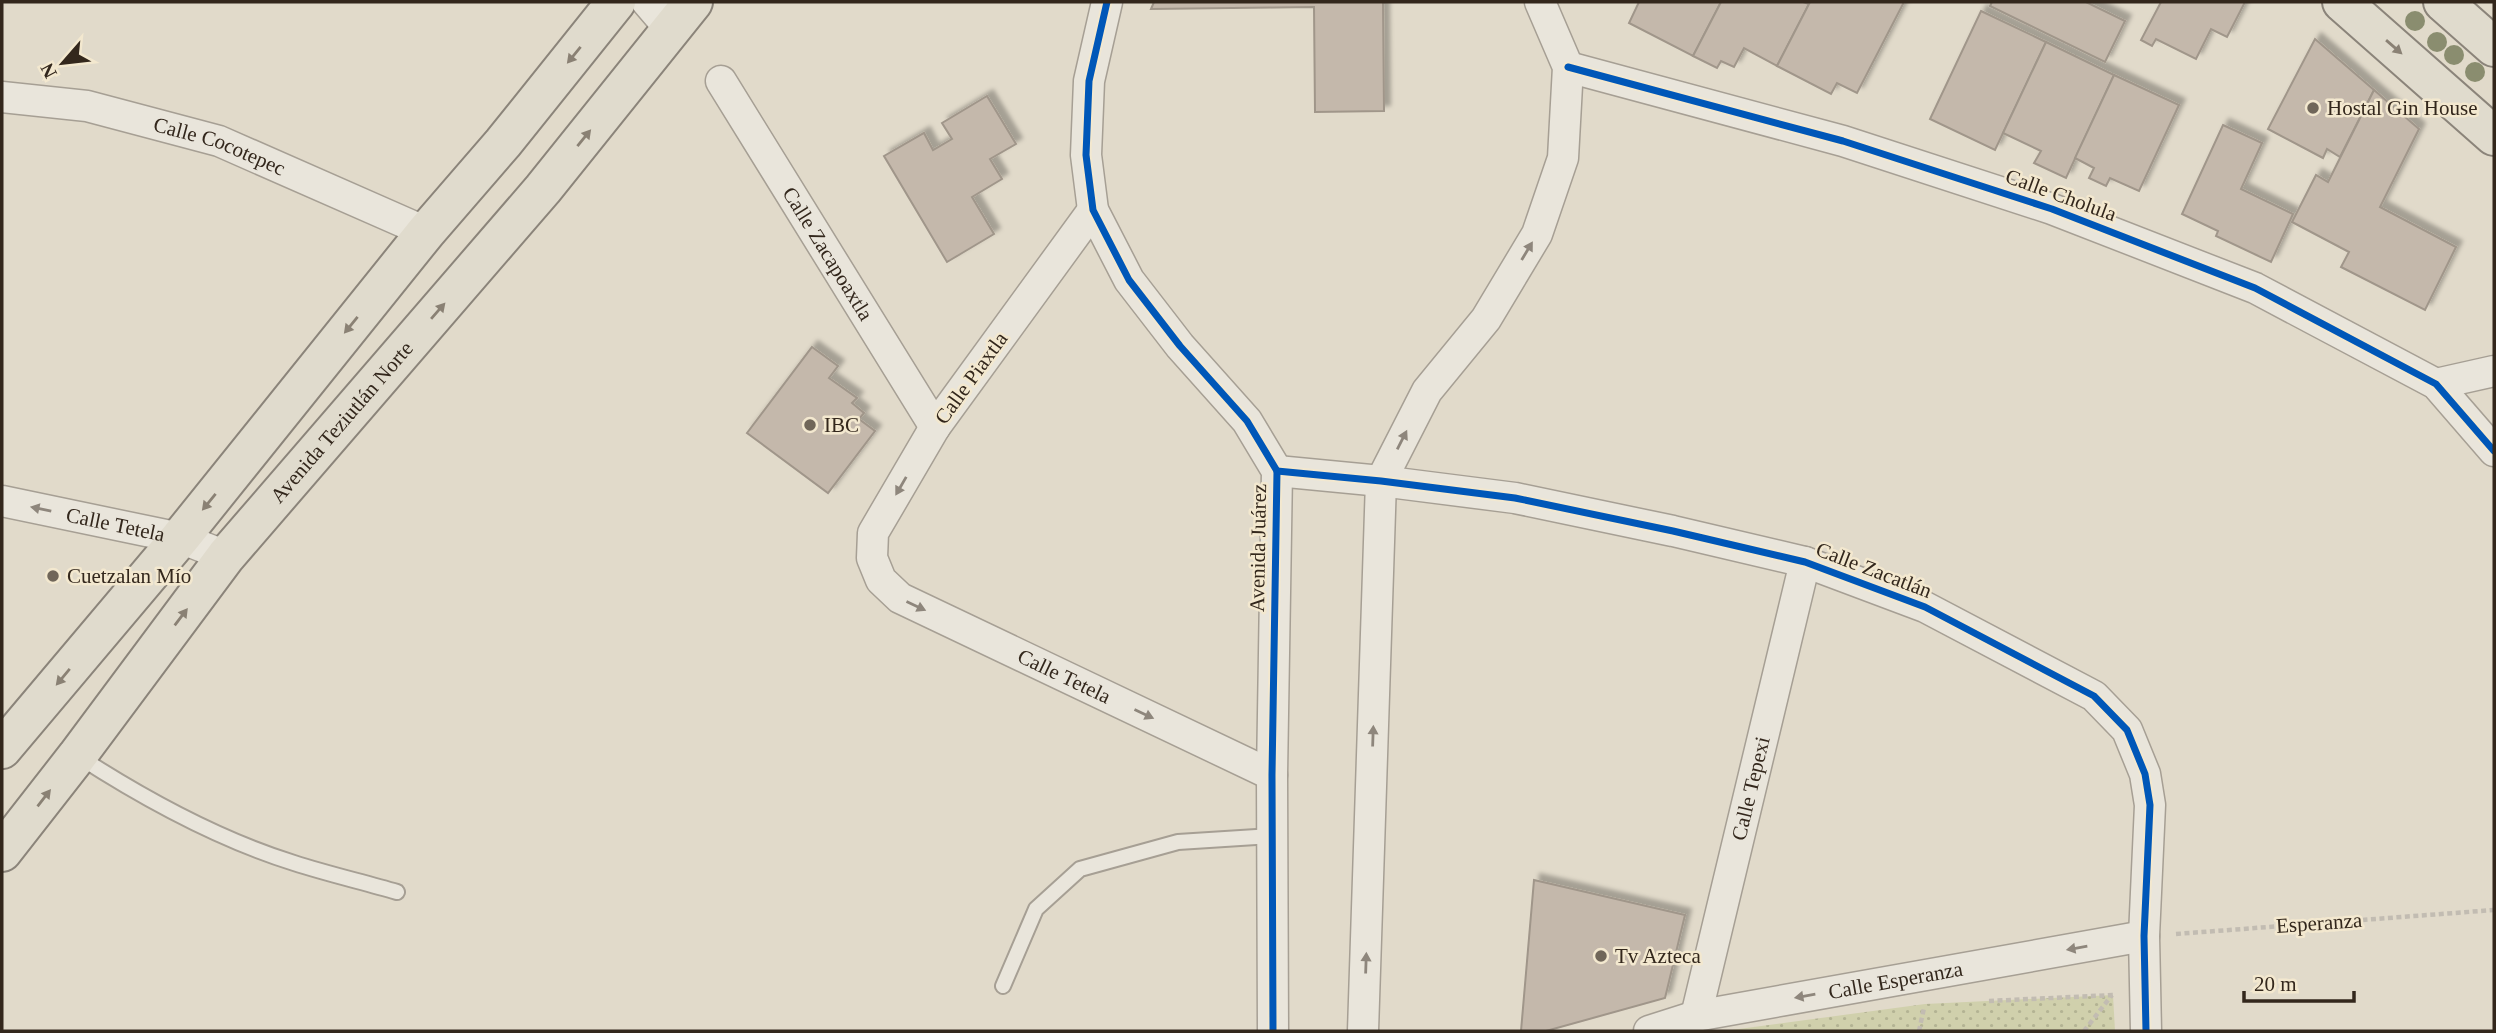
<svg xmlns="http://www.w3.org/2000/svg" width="2496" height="1033" font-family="Georgia,serif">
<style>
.park{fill:url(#park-dots)}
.building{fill:#c4b8ab;stroke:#a0968a;stroke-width:2;filter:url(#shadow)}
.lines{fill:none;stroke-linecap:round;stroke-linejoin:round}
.lane-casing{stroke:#a69f94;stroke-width:18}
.street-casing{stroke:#a69f94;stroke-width:33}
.primary-casing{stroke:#8b847a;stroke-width:42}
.path{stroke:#c2bcb2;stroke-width:4.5;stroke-dasharray:5 3.5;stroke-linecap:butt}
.lane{stroke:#e9e5db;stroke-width:14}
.street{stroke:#e9e5db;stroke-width:30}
.primary{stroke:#e0dbcd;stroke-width:38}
.cycleway-casing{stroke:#f3e8cf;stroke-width:11}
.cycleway{stroke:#0057b8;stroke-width:7}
.tree{fill:#8a8d6f}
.oneway{fill:#8a8174}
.oneway2{fill:#8e867c}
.poi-dot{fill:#706659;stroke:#f3e8cf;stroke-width:2.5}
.labels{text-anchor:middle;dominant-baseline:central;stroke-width:5;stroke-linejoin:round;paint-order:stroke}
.poi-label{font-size:21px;fill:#33271c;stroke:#f3e8cf;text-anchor:start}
.street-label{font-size:21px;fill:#33271c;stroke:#f3e8cf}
</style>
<defs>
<pattern id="park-dots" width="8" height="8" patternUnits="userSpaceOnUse" patternTransform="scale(1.75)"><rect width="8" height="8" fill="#d0d0ac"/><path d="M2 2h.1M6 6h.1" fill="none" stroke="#b3b393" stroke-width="1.8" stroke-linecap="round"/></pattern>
<filter id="shadow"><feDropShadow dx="6" dy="-6" stdDeviation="2" flood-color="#0004"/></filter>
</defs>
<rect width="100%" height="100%" fill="#e1daca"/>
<polygon class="park" points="2113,995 2115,1031 1724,1031 1925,1004"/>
<g class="building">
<polygon points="1154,2 1383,2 1384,111 1315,112 1314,7 1151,9"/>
<polygon points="1639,2 1721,2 1693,56 1629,23"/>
<polygon points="1721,2 1803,2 1809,4 1777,66 1744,48 1734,67 1721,61 1717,68 1693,56"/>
<polygon points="1810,2 1904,2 1857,93 1837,83 1831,94 1777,66"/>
<polygon points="1992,2 2086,2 2125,21 2105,62 1990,6"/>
<polygon points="2161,2 2245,2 2227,37 2211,29 2196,59 2156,39 2152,46 2141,40"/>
<polygon points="1981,11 2046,42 1995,150 1930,119"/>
<polygon points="2315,39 2374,90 2340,157 2327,149 2323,158 2268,129"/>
<polygon points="2046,42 2114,75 2066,178 2034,163 2041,151 2003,133"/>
<polygon points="2114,75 2179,105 2139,191 2110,178 2106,186 2089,178 2094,168 2075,158"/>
<polygon points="2374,90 2419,129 2380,207 2456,247 2425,310 2341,267 2349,252 2292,222 2316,175 2328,182"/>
<polygon points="987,96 1016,144 990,159 1002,179 972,197 994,234 947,262 884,156 924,133 933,150 952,139 942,123"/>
<polygon points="2223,125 2262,143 2241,189 2293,214 2271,262 2216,236 2218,231 2182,214"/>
<polygon points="812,347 838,366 829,378 857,398 852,403 864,413 859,419 875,431 828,493 747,433"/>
<polygon points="1534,880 1685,915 1665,998 1546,1031 1521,1031"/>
</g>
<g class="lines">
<defs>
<g id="lane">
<path d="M78 756C146 800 217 839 294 863 328 874 363 882 397 892"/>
<polyline points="1003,986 1036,909 1080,869 1178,842 1272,836"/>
</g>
<g id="street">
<polyline points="647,2 671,30"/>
<polyline points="1107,2 1089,81 1086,155 1093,210 1129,280 1180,346 1247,421 1277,471 1272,775 1273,1031"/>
<polyline points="1568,67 1843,141 2052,209 2255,288 2436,384 2494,451"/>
<path id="s1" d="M721 81 935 427"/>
<path id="s2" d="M2 97 87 106 219 141 426 232"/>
<path id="s3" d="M1093 210 935 427 873 533 872 558 881 580 900 598 1272 775"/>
<polyline points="2436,384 2494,371"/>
<polyline points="1277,471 1381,481 1515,498 1673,531 1805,562 1925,607 2094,696 2127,730 2145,774 2150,805 2144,936 2146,1031"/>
<path id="s4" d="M2 501 180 538 226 556"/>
<path id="s5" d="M1696 1016 1805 562"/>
<polyline points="1363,1031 1381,481 1427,391 1486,319 1537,234 1563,158 1568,67 1540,2"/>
<path id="s6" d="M1649 1031 1696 1016 2144 936"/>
</g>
<g id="primary">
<polyline points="2342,2 2494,136"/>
<polyline points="2443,2 2494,47"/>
<polyline points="2,749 180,538 426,232 503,143 616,2"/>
<path id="s7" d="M2 852 77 756 226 556 543 189 693 2"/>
</g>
</defs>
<use href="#lane" class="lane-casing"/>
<use href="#street" class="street-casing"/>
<use href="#primary" class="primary-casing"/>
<g class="path">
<polyline points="2176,934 2494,910"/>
<polyline points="1989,1001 2113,995"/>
<polyline points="1919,1031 1924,1008"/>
<polyline points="2084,1031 2112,995"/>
</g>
<use href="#lane" class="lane"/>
<use href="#street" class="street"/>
<use href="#primary" class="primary"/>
<defs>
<g id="cycleway">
<polyline points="1107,2 1089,81 1086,155 1093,210 1129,280 1180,346 1247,421 1277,471 1272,775 1273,1031"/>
<polyline points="1568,67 1843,141 2052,209 2255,288 2436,384 2494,451"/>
<polyline points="1277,471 1381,481 1515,498 1673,531 1805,562 1925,607 2094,696 2127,730 2145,774 2150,805 2144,936 2146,1031"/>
</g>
</defs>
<use href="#cycleway" class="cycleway-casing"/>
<use href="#cycleway" class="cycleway"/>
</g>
<g class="tree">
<circle cx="2415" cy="21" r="10"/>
<circle cx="2437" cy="42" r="10"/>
<circle cx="2454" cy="55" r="10"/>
<circle cx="2475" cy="72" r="10"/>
</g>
<defs><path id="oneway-solid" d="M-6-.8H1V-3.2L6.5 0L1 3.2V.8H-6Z" transform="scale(1.75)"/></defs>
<g class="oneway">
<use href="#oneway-solid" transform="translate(2394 47) rotate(41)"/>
<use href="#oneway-solid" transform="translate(574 55) rotate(129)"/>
<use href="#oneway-solid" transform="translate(584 138) rotate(-51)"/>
<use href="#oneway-solid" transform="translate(438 311) rotate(-49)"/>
<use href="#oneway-solid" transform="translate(351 325) rotate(129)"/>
<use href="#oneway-solid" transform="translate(209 502) rotate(129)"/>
<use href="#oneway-solid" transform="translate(181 617) rotate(-53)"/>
<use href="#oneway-solid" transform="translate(63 677) rotate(130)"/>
<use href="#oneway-solid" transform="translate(44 798) rotate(-52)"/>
</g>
<g class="oneway2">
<use href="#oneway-solid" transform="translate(1527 251) rotate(-59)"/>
<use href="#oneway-solid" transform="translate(1402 440) rotate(-63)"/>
<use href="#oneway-solid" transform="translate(901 486) rotate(120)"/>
<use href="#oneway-solid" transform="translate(41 509) rotate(-168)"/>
<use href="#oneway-solid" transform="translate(916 606) rotate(25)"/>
<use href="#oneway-solid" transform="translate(1144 714) rotate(25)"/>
<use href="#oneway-solid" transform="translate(1373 736) rotate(-88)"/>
<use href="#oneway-solid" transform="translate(2077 948) rotate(170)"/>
<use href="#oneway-solid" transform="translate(1366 963) rotate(-88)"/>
<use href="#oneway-solid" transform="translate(1805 996) rotate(170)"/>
</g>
<g class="poi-dot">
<circle cx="2313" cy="108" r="7"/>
<circle cx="810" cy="425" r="7"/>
<circle cx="53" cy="576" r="7"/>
<circle cx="1601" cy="956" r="7"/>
</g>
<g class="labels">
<g class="poi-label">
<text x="2327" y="108">Hostal Gin House</text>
<text x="824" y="425">IBC</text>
<text x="67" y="576">Cuetzalan Mío</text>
<text x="1615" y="956">Tv Azteca</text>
</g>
<g class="street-label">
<text stroke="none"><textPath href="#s2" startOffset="224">Calle Cocotepec</textPath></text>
<text transform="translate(2061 195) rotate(20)">Calle Cholula</text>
<text stroke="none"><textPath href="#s1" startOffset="203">Calle Zacapoaxtla</textPath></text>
<text transform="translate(971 378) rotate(-54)">Calle Piaxtla</text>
<text stroke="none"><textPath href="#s7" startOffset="548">Avenida Teziutlán Norte</textPath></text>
<text stroke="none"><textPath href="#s4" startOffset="116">Calle Tetela</textPath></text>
<text transform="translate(1258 548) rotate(-89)">Avenida Juárez</text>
<text transform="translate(1874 570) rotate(21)">Calle Zacatlán</text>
<text stroke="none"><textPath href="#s3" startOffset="648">Calle Tetela</textPath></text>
<text stroke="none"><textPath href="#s5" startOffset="234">Calle Tepexi</textPath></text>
<text transform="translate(2319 923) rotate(-4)">Esperanza</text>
<text stroke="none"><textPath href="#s6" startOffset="252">Calle Esperanza</textPath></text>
</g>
</g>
<rect width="2496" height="1033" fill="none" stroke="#33271c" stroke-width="7"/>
<g transform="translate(63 63) rotate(242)" stroke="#f3e8cf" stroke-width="5" paint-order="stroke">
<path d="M0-5L12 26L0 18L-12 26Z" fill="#33271c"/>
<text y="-10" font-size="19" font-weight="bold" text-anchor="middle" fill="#33271c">N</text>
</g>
<path d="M2244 991v10h110v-10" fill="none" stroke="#33271c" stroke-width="3.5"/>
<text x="2254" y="991" font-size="21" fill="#33271c" stroke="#f3e8cf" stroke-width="5" paint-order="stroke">20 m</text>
</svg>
